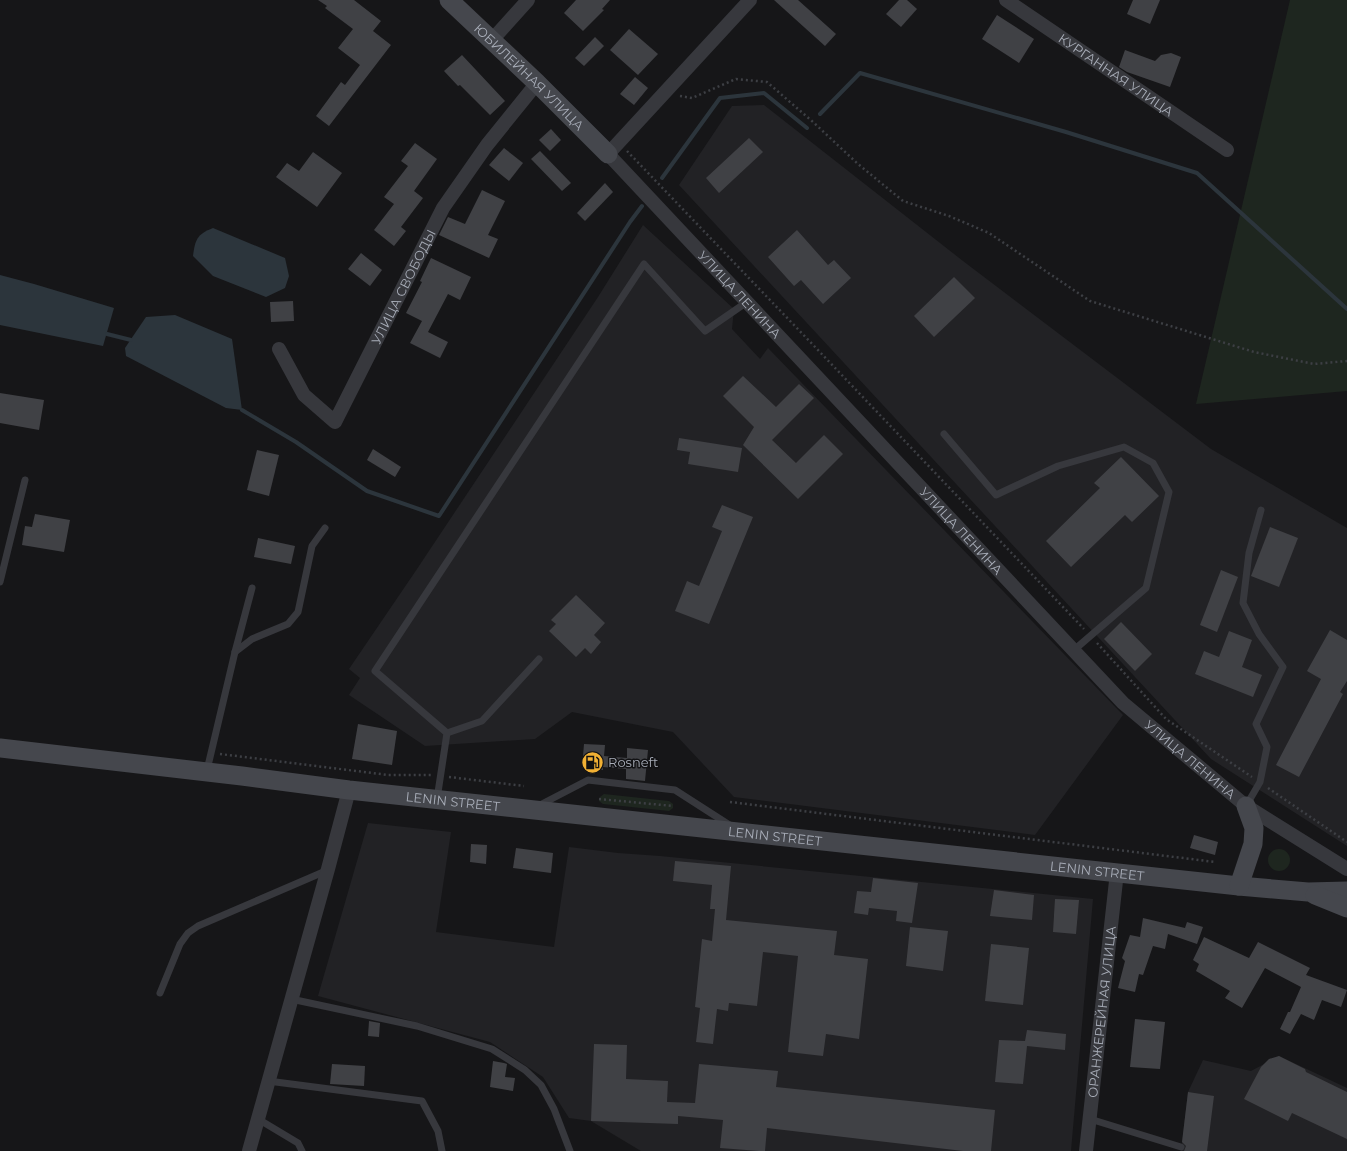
<svg xmlns="http://www.w3.org/2000/svg" width="1347" height="1151" font-family="Montserrat,sans-serif">
<style>
.built{fill:#222225}
.green{fill:#1e261f}
.water{fill:#2c353c}
.lines{fill:none;stroke-linecap:round;stroke-linejoin:round}
.stream{stroke:#2c353c;stroke-width:4}
.building{fill:#404145}
.path{stroke:#3d3f44;stroke-width:2.5;stroke-dasharray:2 3;stroke-linecap:butt}
.lane{stroke:#37383d;stroke-width:7}
.street{stroke:#37383d;stroke-width:14}
.secondary{stroke:#45474d;stroke-width:19}
.labels{text-anchor:middle;dominant-baseline:central;stroke-width:3;stroke-linejoin:round;paint-order:stroke}
.street-label{font-size:13px;fill:#a8adb8;stroke:#111113}
.poi-label{font-size:13px;fill:#a8adb8;stroke:#111113;text-anchor:start}
</style>
<rect width="100%" height="100%" fill="#161618"/>
<g class="built">
<polygon points="764,105 963,261 1211,449 1347,528 1347,846 1211,759 679,185 732,106"/>
<polygon points="643,225 734,309 732,329 760,359 768,348 1123,715 1035,835 734,797 673,732 572,712 535,739 425,746 349,695 360,678 349,669 417,569 598,297"/>
<polygon points="368,823 451,832 436,932 554,947 569,847 618,853 660,856 1093,899 1071,1151 641,1151 591,1121 569,1118 543,1077 490,1042 318,996"/>
<polygon points="1279,1056 1347,1088 1347,1151 1181,1151 1188,1092 1203,1060 1251,1071"/>
</g>
<g class="green">
<polygon points="1290,0 1347,0 1347,391 1196,404"/>
<polygon points="604,794 669,801 673,804 673,808 669,811 603,804 599,801 600,797"/>
<circle cx="1279" cy="860" r="11"/>
</g>
<g class="water">
<path d="M213 228 285 258 289 276 285 288 266 297 213 276 193 256C195 240 197 234 213 228Z"/>
<polygon points="0,275 34,284 114,308 103,346 0,325"/>
<polygon points="175,315 232,339 242,410 226,408 126,356 125,348 146,317"/>
</g>
<g class="lines">
<g class="stream">
<polyline points="820,114 860,73 1066,132 1197,173 1347,309"/>
<polyline points="662,178 720,98 764,93 807,128"/>
<polyline points="107,334 131,340"/>
<polyline points="242,410 296,442 367,491 439,516 630,222 642,206"/>
</g>
</g>
<g class="building">
<polygon points="318,0 354,0 381,21 373,31 391,45 329,126 316,116 341,82 345,85 360,65 338,48 353,29 325,8 327,6"/>
<polygon points="576,0 610,0 602,9 604,10 583,31 564,13"/>
<polygon points="774,0 798,0 836,34 825,46"/>
<polygon points="899,0 907,0 917,9 901,27 886,14"/>
<polygon points="1133,0 1160,0 1150,24 1127,14"/>
<polygon points="997,15 1034,39 1019,63 982,39"/>
<polygon points="629,29 658,54 638,75 610,50"/>
<polygon points="595,37 604,46 584,66 575,58"/>
<polygon points="1125,50 1155,61 1161,55 1171,53 1181,57 1170,87 1127,72 1119,67"/>
<polygon points="462,55 505,101 490,115 460,85 458,86 444,71"/>
<polygon points="635,77 648,88 634,105 620,94"/>
<polygon points="551,129 561,140 550,151 539,140"/>
<polygon points="749,138 763,152 719,193 706,178"/>
<polygon points="415,143 437,159 414,191 423,198 401,227 406,231 394,246 374,230 394,204 384,197 408,166 401,161"/>
<polygon points="504,148 523,163 509,181 489,165"/>
<polygon points="540,151 571,183 562,191 531,159"/>
<polygon points="313,152 342,173 317,207 276,177 287,163 299,171"/>
<polygon points="605,183 613,192 585,221 577,213"/>
<polygon points="482,190 505,201 488,235 498,239 489,258 439,235 448,217 465,224"/>
<polygon points="797,230 828,265 834,260 851,278 823,304 801,280 794,286 768,257"/>
<polygon points="361,253 382,270 370,286 348,269"/>
<polygon points="431,258 471,277 460,300 448,294 428,332 448,342 440,358 410,343 422,321 406,313 422,282 420,281"/>
<polygon points="954,277 975,298 934,337 914,316"/>
<polygon points="293,301 294,321 271,322 270,302"/>
<polygon points="743,376 776,407 799,384 814,398 772,440 796,463 824,435 843,454 798,499 743,445 754,427 723,396"/>
<polygon points="0,393 44,400 39,430 0,423"/>
<polygon points="679,438 742,448 738,472 688,464 690,452 677,450"/>
<polygon points="373,449 401,467 395,477 367,460"/>
<polygon points="257,450 279,455 269,496 247,490"/>
<polygon points="1121,457 1159,496 1132,522 1125,515 1071,567 1046,541 1100,488 1094,483"/>
<polygon points="722,505 753,517 709,624 675,611 687,581 699,586 722,531 712,527"/>
<polygon points="35,514 70,520 64,552 22,545 25,526 32,527"/>
<polygon points="1270,527 1298,538 1279,587 1251,576"/>
<polygon points="258,538 295,546 291,564 254,557"/>
<polygon points="1221,570 1238,577 1217,632 1200,625"/>
<polygon points="576,595 605,623 594,635 601,642 591,654 585,648 576,657 549,631 556,624 551,620"/>
<polygon points="1121,622 1152,654 1135,671 1104,639"/>
<polygon points="1330,630 1347,640 1347,681 1340,692 1343,694 1299,777 1276,765 1321,679 1307,671"/>
<polygon points="1229,631 1252,640 1242,667 1262,675 1253,697 1195,674 1204,651 1219,657"/>
<polygon points="358,724 397,731 392,765 352,759"/>
<polygon points="584,744 605,745 604,756 627,758 627,748 648,750 645,781 626,779 626,769 603,767 603,770 582,768"/>
<polygon points="1194,835 1218,842 1215,855 1190,848"/>
<polygon points="471,844 487,845 486,864 470,862"/>
<polygon points="516,848 553,853 551,873 513,868"/>
<polygon points="675,861 731,866 726,920 837,931 834,955 868,959 859,1039 826,1034 823,1056 788,1052 798,956 763,952 757,1006 729,1003 728,1011 717,1009 713,1044 696,1042 700,1008 695,1007 702,939 712,941 715,909 710,909 712,885 673,881"/>
<polygon points="873,878 918,883 912,923 896,921 897,911 869,908 868,915 854,913 857,891 871,892"/>
<polygon points="994,890 1034,895 1032,920 990,916"/>
<polygon points="1055,899 1079,900 1076,934 1053,932"/>
<polygon points="1143,918 1185,928 1187,922 1203,927 1197,944 1168,934 1165,949 1153,946 1143,975 1139,974 1135,992 1118,988 1125,961 1122,958 1130,935 1140,937"/>
<polygon points="910,927 948,931 943,971 906,966"/>
<polygon points="1204,937 1249,958 1258,942 1310,968 1306,975 1347,990 1341,1007 1322,1000 1314,1020 1301,1014 1290,1034 1280,1029 1288,1012 1290,1012 1301,987 1265,968 1242,1008 1225,998 1230,991 1196,971 1199,964 1193,960"/>
<polygon points="991,944 1029,948 1023,1005 985,1001"/>
<polygon points="1135,1019 1165,1022 1160,1069 1130,1067"/>
<polygon points="369,1021 380,1023 379,1037 368,1036"/>
<polygon points="1027,1030 1066,1034 1065,1050 1027,1046 1023,1084 995,1082 999,1040 1025,1041"/>
<polygon points="594,1044 627,1045 626,1079 668,1081 667,1102 695,1103 699,1064 778,1071 776,1087 995,1110 991,1151 963,1151 767,1128 765,1151 759,1151 720,1148 723,1120 678,1116 678,1124 591,1121"/>
<polygon points="1279,1056 1305,1069 1306,1072 1347,1092 1347,1139 1292,1113 1288,1121 1244,1099 1261,1067 1269,1059"/>
<polygon points="493,1061 504,1063 507,1064 505,1077 515,1078 513,1091 490,1087"/>
<polygon points="332,1064 365,1066 364,1086 330,1084"/>
<polygon points="1188,1092 1214,1096 1207,1151 1184,1151 1186,1146 1182,1142"/>
</g>
<g class="lines">
<g class="path">
<polyline points="680,96 692,98 736,79 767,82 813,122 858,164 903,201 949,216 989,233 1090,301 1254,352 1314,364 1347,361"/>
<polyline points="627,151 817,349 1084,629"/>
<polyline points="1097,643 1166,719 1252,777"/>
<polyline points="220,754 388,775 432,775"/>
<polyline points="449,777 524,786"/>
<polyline points="1268,788 1347,842"/>
<polyline points="599,799 673,806"/>
<polyline points="730,802 1215,862"/>
</g>
<g class="lane">
<polyline points="944,434 996,495 1058,466 1124,447 1153,463 1169,492 1146,588 1074,650"/>
<polyline points="0,582 25,480"/>
<polyline points="235,652 252,639 288,624 298,612 312,546 325,528"/>
<polyline points="447,733 482,721 539,659"/>
<polyline points="207,770 235,652 252,588"/>
<polyline points="437,799 447,733 375,671 644,264 705,331 747,302"/>
<polyline points="538,806 588,780 675,790 731,826"/>
<polyline points="1246,806 1260,782 1267,747 1256,724 1283,667 1259,634 1243,603 1249,553 1261,510"/>
<polyline points="160,993 180,944 188,933 198,926 328,870"/>
<polyline points="291,999 417,1026 492,1049 525,1070 541,1085 554,1109 570,1151"/>
<polyline points="268,1081 422,1101 438,1131 442,1151"/>
<polyline points="258,1119 298,1143 302,1151"/>
<polyline points="1090,1119 1181,1147"/>
</g>
<g class="street">
<path id="s1" d="M750 0 608 154 1123 703 1246 806 1347 869"/>
<path id="s2" d="M1006 0 1227 150"/>
<polyline points="492,40 528,0"/>
<path id="s3" d="M279 349 304 395 335 422 443 208 487 145 537 83"/>
<polyline points="249,1151 328,869 349,790"/>
<path id="s4" d="M1086 1151 1117 872"/>
</g>
<g class="secondary">
<path id="s5" d="M449 0 537 83 608 154"/>
<path id="s6" d="M0 748 242 776 349 790 1239 886 1308 892 1347 891"/>
<polyline points="1239,886 1253,844 1254,828 1246,806"/>
<polyline points="1315,895 1347,908"/>
</g>
</g>
<defs>
<symbol id="fuel-disc" viewBox="-11 -11 22 22"><circle r="9.5" fill="#f2b134" stroke="#111113"/><path d="M-5.5-6h7V0h2V4h1.3V-2.5L3-4.5l.8-.8L6-3V5H2.5V1h-1V6h-7ZM-4.2-4.7v3.2H.2V-4.7Z" fill="#111"/></symbol>
</defs>
<g fill-rule="evenodd">
<use href="#fuel-disc" x="580" y="750" width="25" height="25"/>
</g>
<g class="labels">
<g class="street-label">
<text stroke="none"><textPath href="#s2" startOffset="133">КУРГАННАЯ УЛИЦА</textPath></text>
<text stroke="none"><textPath href="#s5" startOffset="111">ЮБИЛЕЙНАЯ УЛИЦА</textPath></text>
<text stroke="none"><textPath href="#s3" startOffset="245">УЛИЦА СВОБОДЫ</textPath></text>
<text stroke="none"><textPath href="#s1" startOffset="402">УЛИЦА ЛЕНИНА</textPath></text>
<text stroke="none"><textPath href="#s1" startOffset="726">УЛИЦА ЛЕНИНА</textPath></text>
<text stroke="none"><textPath href="#s1" startOffset="1050">УЛИЦА ЛЕНИНА</textPath></text>
<text stroke="none"><textPath href="#s6" startOffset="456">LENIN STREET</textPath></text>
<text stroke="none"><textPath href="#s6" startOffset="780">LENIN STREET</textPath></text>
<text stroke="none"><textPath href="#s6" startOffset="1104">LENIN STREET</textPath></text>
<text stroke="none"><textPath href="#s4" startOffset="140">ОРАНЖЕРЕЙНАЯ УЛИЦА</textPath></text>
</g>
<g class="poi-label">
<text x="608" y="762">Rosneft</text>
</g>
</g>
</svg>
